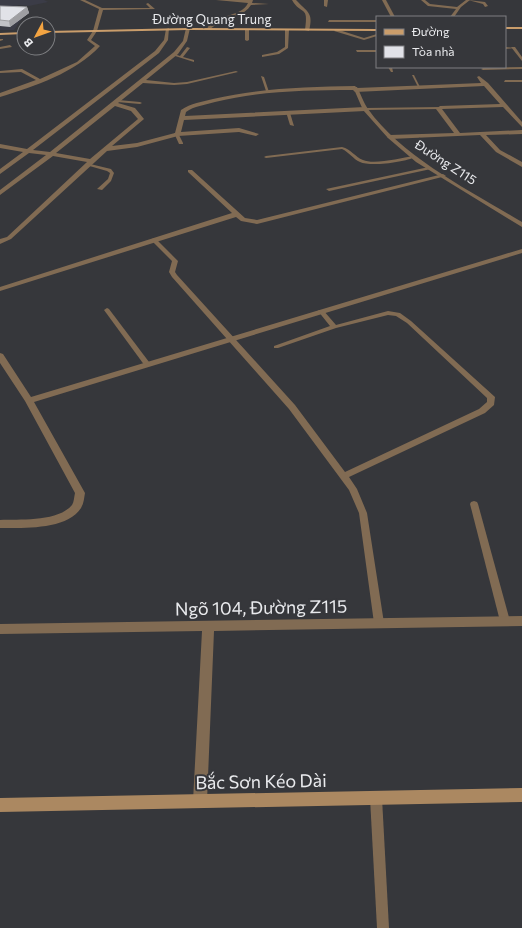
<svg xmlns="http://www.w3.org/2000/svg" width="522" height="928" font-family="Commissioner,sans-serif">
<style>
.built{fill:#3b3c47}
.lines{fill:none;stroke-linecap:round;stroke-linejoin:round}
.service{fill:#816b53;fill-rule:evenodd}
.minor{fill:#816b53;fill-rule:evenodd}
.tertiary{fill:#816b53;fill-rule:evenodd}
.secondary{fill:#ab8861;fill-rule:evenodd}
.primary{fill:#ca9d6b;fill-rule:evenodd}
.wall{fill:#c2c2c8}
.shaded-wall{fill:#9e9ea2}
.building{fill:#e1e2e8;stroke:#9e9ea2}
.labels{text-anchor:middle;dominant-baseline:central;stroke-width:4;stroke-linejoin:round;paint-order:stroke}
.far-street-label{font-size:13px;fill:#e9eaed;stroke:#36373b}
.near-street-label{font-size:18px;fill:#e9eaed;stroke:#36373b}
</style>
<rect width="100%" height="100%" fill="#36373b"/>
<polygon class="built" points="0,0 44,0 48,2 29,6 19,5 4,11 29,13 23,17 14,30 0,30"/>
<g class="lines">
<g class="service">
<polygon points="324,0 328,0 327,7 324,6"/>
<polygon points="468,0 485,2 488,6 485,7 483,4"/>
<polygon points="329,20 377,20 377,22 328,22"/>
<polygon points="247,29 249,30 249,40 247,41 245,40 245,30"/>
<polygon points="287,29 289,30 288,48 279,54 262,57 262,55 277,52 285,47 285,30"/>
<polygon points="187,47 190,48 183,57 194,60 194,62 172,55 174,54 180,56"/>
<polygon points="505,47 515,48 505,49"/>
<polygon points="356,50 377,50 377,52 357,52"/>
<polygon points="388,67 392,67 393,72 391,72"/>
<polygon points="522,67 522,69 483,70 481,69 483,68"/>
<polygon points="412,75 414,75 420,87 418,87"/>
<polygon points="261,76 264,77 269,92 266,91"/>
<polygon points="505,80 522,80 522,82 504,82"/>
<polygon points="118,100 140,102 142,103 140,104 117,102 116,101"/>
<polygon points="441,107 441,109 440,109 365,110 363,109 365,108"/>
<polygon points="286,112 290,113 294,126 290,125"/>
<polygon points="174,133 178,133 183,143 183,144 179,144"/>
<path d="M342 147C351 149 355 157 363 160 374 165 401 158 413 156L415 157C406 162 370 167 360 162 353 159 349 152 342 149L266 158 264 157 266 156Z"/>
<polygon points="86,163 111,169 114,173 111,181 102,190 97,189 108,179 110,173 107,171 86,165"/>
<polygon points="429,167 431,168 431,169 329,191 326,189"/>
<polygon points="154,238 156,239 178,261 175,272 177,275 295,405 345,472 479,409 487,402 487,398 407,323 396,316 388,315 336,328 278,348 274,348 274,346 330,326 318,311 319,310 323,310 336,325 388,311 400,313 411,321 495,397 494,405 485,413 349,477 357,489 367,513 384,623 382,626 379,627 376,626 374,623 359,513 349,490 289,409 172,277 169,272 172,261 152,241 152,239"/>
<polygon points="107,308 109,309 149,362 150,364 149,366 145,366 104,310"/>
<polygon points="474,501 477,502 478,504 510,621 508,624 505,625 502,624 500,621 470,504 471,502"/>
<polygon points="376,792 380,794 382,798 389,928 377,928 370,798 372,794"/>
</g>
<g class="minor">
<path d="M80 0H85L102 8H150L146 4 148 3 155 9 103 10 97 31 91 40 100 46C75 73 35 86 0 97V93L36 80 21 72 0 73V71L22 69 40 79 77 62 95 46 87 40 93 31 99 9Z"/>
<path d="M216 0H253L252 3 269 4 251 5C244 16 231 17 220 22 215 24 211 30 207 30 211 13 241 19 248 3Z"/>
<path d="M292 0H296C307 12 314 12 309 31L305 30C309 4 301 16 292 0Z"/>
<polygon points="421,0 425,0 430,4 457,7 466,0 470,0 461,7 454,17 450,17 456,9 428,6"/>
<path d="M184 16 191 24 187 41 178 54 146 80 174 83 187 82 236 71 238 72 187 84 174 85 143 83 118 103 135 108 144 119 112 146 137 143 175 133 181 110C191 103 202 102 213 99 260 88 307 87 355 86L357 88 481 83 477 77 479 76 488 83 522 122V127L503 107 442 109 460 133 522 130V134L486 135 500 150 522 162V167L496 152 480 135 390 139 387 137 390 135 454 133 436 109 440 106 500 104 484 86 355 92 353 90C306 90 260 91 215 102 205 105 194 106 186 112L185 116 365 107 368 109 365 111 184 120 181 132 239 128 259 134 256 136 239 132 178 136 137 147 107 151 11 239 0 244V239L7 237 87 162 53 156 0 195V190L46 155 29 153 0 174V169L23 152 0 148V144L27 149 155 51 164 40 166 29 169 28 168 40 159 53 33 150 50 152 174 52 183 41 187 24 182 17ZM115 106 131 111 138 119 90 159 56 153Z"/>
<polygon points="0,39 3,39 3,40 0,41"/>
<polygon points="10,45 12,47 0,49 0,47"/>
<polygon points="511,47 515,47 522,57 522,61"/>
<polygon points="188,170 192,170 245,218 257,220 443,174 446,176 257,224 241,221 236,217 0,291 0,287 232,213 188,172"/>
<path d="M522 249V253L34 402 85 493C84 498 84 503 81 508 67 530 23 528 0 528V520C20 519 58 522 72 505 74 502 74 497 75 493L25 401 0 363V353L3 354 31 397Z"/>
<polygon points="522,616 522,626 214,631 207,801 205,806 200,808 195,806 193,801 202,631 0,634 0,624"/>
</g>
<g class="tertiary">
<polygon points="382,0 386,0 395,17 391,17"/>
<polygon points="336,29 364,38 377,34 377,36 364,40 334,31"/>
<path d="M353 87H357C361 94 363 102 368 109 402 157 472 192 522 222V227L416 162 388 138 363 110Z"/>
</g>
<polygon class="secondary" points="522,788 522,802 0,812 0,798"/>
<g class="primary">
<rect x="505" y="27" width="17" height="2"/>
<polygon points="188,28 377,29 377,31 188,30 48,33 48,31"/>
<polygon points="24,32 24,34 0,35 0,33"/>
</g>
</g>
<polygon class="wall" points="0,6 27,7 29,13 10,27 0,26"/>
<polygon class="shaded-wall" points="27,7 29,13 10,27 9,21"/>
<polygon class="building" points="0,6 27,7 9,21 0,20"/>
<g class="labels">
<g class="far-street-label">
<text x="212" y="19">Đường Quang Trung</text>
<text transform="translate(446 162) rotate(33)">Đường Z115</text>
</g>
<g class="near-street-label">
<text transform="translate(261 607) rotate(-1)">Ngõ 104, Đường Z115</text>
<text transform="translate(261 781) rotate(-1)">Bắc Sơn Kéo Dài</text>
</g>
</g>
<rect x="376" y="16" width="130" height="52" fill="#36373b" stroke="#7e7f82"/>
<rect x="384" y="29" width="20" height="6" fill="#ca9d6b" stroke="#7e7f82"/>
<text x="412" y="36" font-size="12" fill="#e9eaed">Đường</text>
<rect x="384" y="46" width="20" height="12" fill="#e1e2e8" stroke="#7e7f82"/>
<text x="412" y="56" font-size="12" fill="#e9eaed">Tòa nhà</text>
<g transform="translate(36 36) rotate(229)"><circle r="19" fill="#36373b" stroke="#7e7f82"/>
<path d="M0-3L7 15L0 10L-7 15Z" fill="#f3a442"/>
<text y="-6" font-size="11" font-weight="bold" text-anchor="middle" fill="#e9eaed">B</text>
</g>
</svg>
